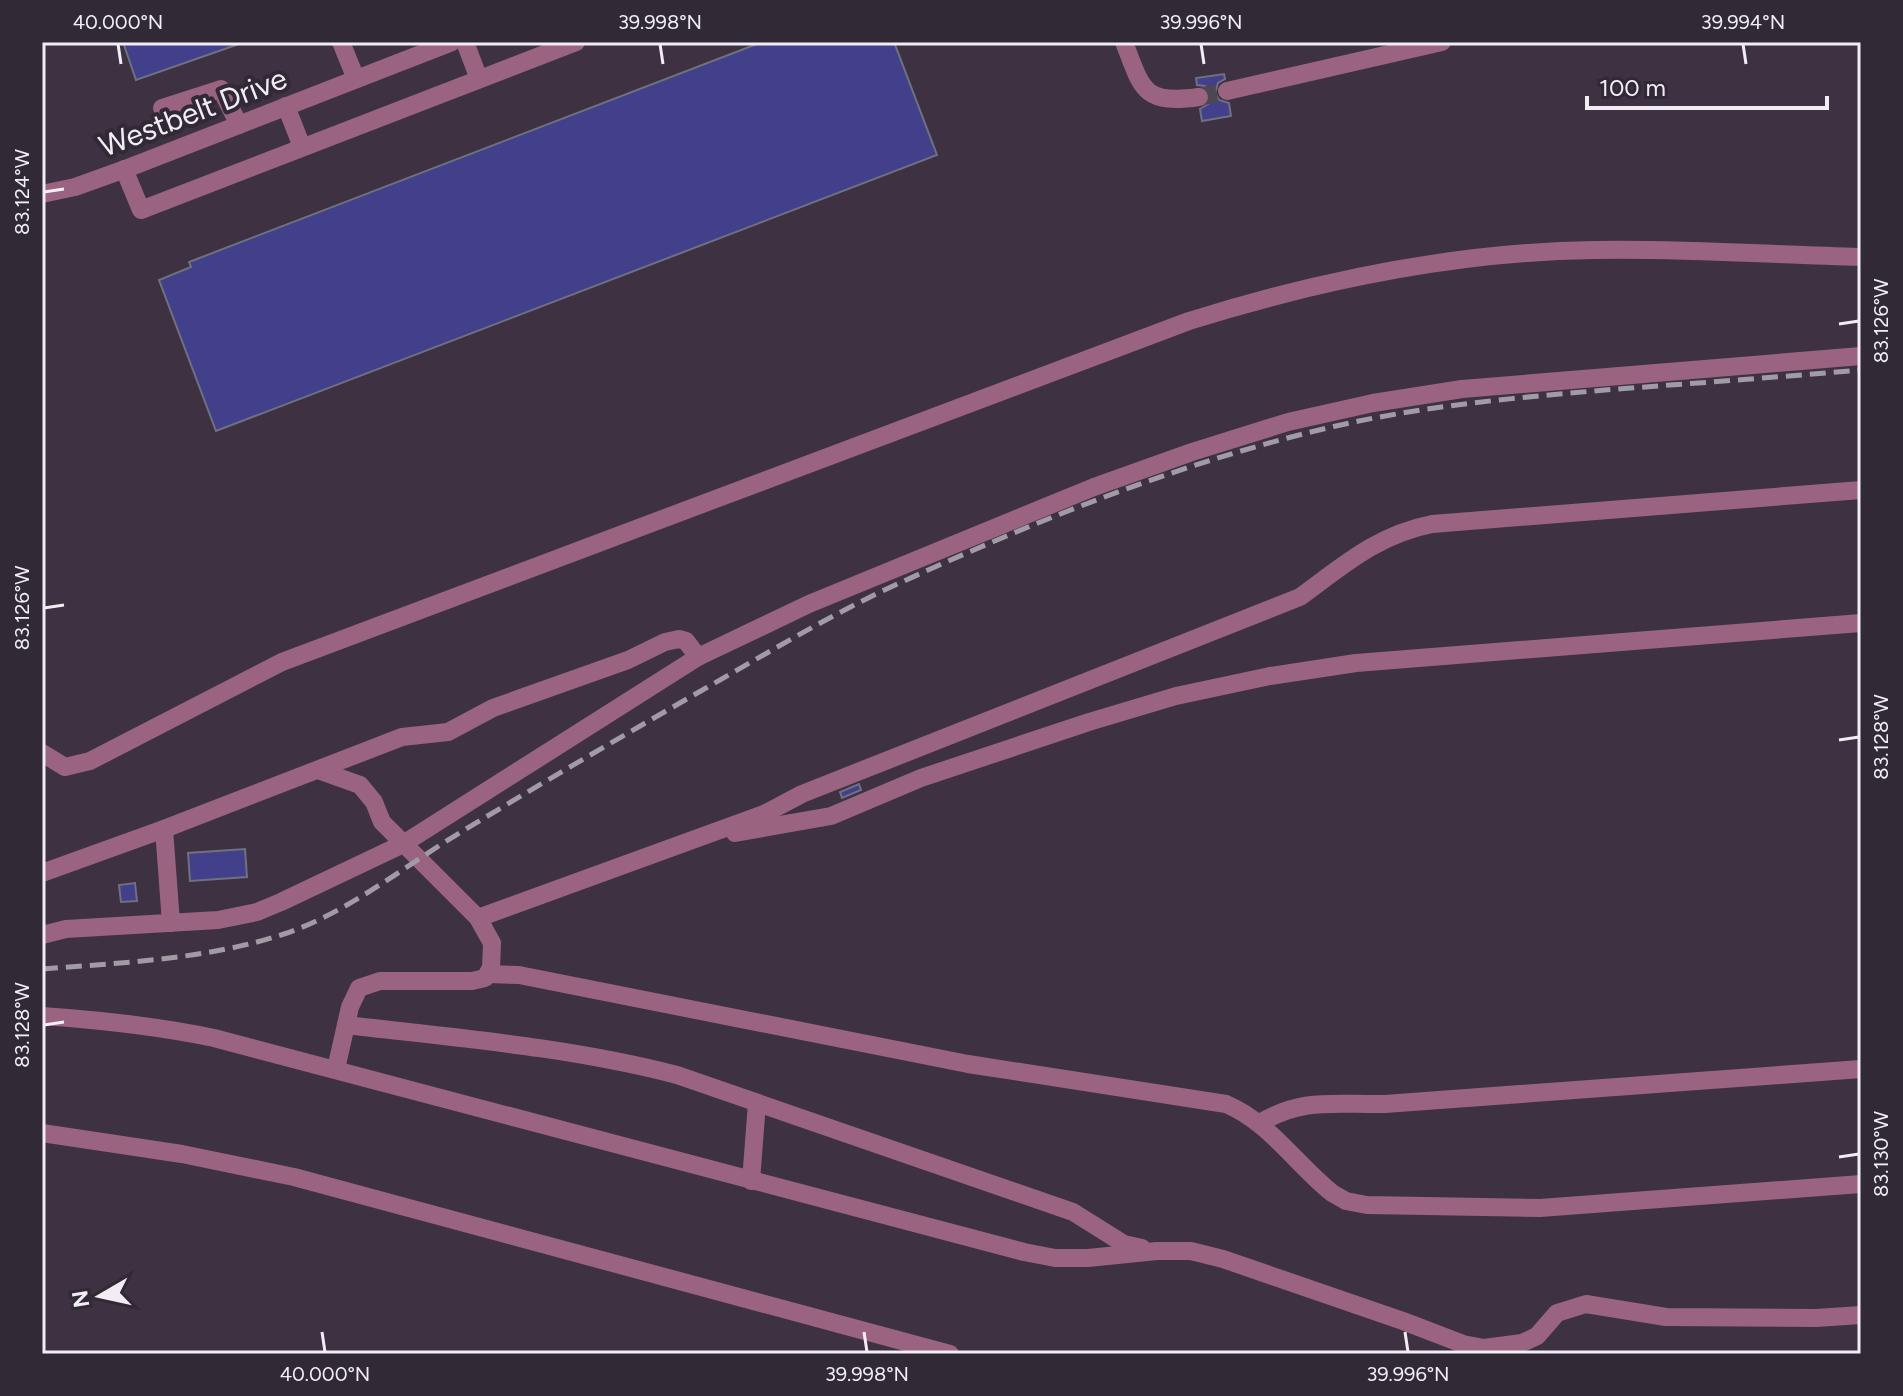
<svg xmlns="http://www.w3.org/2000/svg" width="1903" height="1396" font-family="Figtree,sans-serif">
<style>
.built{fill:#3d3142}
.building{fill:#42408a;stroke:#6f7180;stroke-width:2}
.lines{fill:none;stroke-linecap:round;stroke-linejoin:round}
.minor-tunnel{stroke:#4e4652;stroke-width:18;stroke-dasharray:18 9;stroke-linecap:butt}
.minor{stroke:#9a6380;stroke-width:18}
.rail{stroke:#a19ba5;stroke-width:5;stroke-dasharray:16 8;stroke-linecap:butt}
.ticks{fill:none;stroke:#f2edf5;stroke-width:3}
.labels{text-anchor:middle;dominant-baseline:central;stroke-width:8;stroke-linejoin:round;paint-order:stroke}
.street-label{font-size:30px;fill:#f2edf5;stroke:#312935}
.neatline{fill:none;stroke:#f2edf5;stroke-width:3}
.ticks-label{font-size:20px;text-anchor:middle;fill:#f2edf5}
</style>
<rect width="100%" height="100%" fill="#312935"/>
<rect class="built" x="42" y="42" width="1819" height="1312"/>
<g class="building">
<polygon points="123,42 239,42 239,44 136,80"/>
<polygon points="762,42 894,42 937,155 216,431 159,280 191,267 189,262"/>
<polygon points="1224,74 1225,79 1218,83 1215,93 1219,100 1229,103 1231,116 1202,121 1200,109 1210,103 1211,95 1205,86 1197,85 1196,78"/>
<polygon points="859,784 861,790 842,798 840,792"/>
<polygon points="245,849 247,877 190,881 188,853"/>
<polygon points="135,883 137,901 121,902 119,885"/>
</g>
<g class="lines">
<polyline class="minor-tunnel" points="1199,97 1227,91"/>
<g class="minor">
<polyline points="341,42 356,79"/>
<polyline points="465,42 479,79"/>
<path d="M1124 42C1142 89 1143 105 1199 97"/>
<polyline points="1227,91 1442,42"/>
<polyline points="286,106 302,147"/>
<polyline points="162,108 221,89 239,125"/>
<polyline points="124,169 141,210 576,42"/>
<polyline points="42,194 75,187 128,168 452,42"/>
<path d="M42 753 65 767 90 761 282 662 1189 321C1320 280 1456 252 1594 250 1683 248 1772 255 1861 257"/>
<polyline points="318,770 360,785 374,802 382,822 478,918 492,943 491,968 485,978 472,981 380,981 359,988 350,1007 336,1069"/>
<polyline points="164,829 171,923"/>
<polyline points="735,833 831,816 921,778 1089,722 1176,696 1270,676 1356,663 1861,623"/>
<polyline points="42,873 164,829 402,737 448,732 493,708 628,660 665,642 679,639 686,641 698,657"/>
<path d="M478 918 764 814 802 794 1300 597C1344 565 1377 535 1432 524L1861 490"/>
<polyline points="42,935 66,929 218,920 257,912 281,902 403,844 698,657 809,604 1094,487 1192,452 1288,422 1373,403 1462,389 1861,356"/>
<path d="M488 974 519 975 968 1064 1226 1104C1269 1122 1296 1164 1332 1193L1346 1201 1367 1205 1540 1208 1861 1184"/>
<path d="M42 1016C100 1020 157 1026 214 1038L1024 1252 1055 1258H1088L1157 1251H1191L1223 1259 1403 1321 1463 1344 1484 1348 1522 1343 1537 1336 1557 1313 1586 1304 1666 1317 1816 1318 1861 1315"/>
<path d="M346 1025C457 1038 569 1047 677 1075L1073 1212 1124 1244 1142 1248"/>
<path d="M1260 1123C1303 1097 1336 1105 1385 1104L1861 1069"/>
<polyline points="42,1133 182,1154 294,1177 950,1354"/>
<polyline points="751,1181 757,1103"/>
</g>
<path class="rail" d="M42 969C120 963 209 959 284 934 349 912 403 867 461 832 542 783 624 735 706 688 771 651 835 612 904 581 1042 518 1188 460 1336 426 1428 405 1523 397 1617 389 1698 383 1780 377 1861 370"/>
</g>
<path class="ticks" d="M118 44 121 64M660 44 663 64M1201 44 1204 64M1743 44 1746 64M44 192 64 189M1839 324 1859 321M44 608 64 605M1839 740 1859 737M44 1025 64 1022M1839 1157 1859 1154M322 1332 325 1352M864 1332 867 1352M1405 1332 1408 1352"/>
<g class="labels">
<g class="street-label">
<text transform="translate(193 112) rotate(-21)">Westbelt Drive</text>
</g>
</g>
<rect width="1903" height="1396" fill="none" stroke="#312935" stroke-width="88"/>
<g transform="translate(100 1296) rotate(261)" stroke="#312935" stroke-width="6" paint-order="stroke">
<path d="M0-6L14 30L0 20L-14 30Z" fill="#f2edf5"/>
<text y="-12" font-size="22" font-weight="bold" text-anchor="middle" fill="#f2edf5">N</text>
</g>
<path d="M1587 96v12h240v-12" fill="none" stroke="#f2edf5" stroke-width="4"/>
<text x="1599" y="96" font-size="24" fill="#f2edf5" stroke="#312935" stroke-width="6" paint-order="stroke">100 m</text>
<rect x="44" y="44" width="1815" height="1308" class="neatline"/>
<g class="ticks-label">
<text x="118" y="29">40.000°N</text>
<text x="660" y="29">39.998°N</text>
<text x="1201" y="29">39.996°N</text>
<text x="1743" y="29">39.994°N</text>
<text transform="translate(22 192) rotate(-90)" y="7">83.124°W</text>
<text transform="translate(1881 321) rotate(-90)" y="7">83.126°W</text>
<text transform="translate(22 608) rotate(-90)" y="7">83.126°W</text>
<text transform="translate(1881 737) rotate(-90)" y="7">83.128°W</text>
<text transform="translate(22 1025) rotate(-90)" y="7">83.128°W</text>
<text transform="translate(1881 1154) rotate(-90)" y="7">83.130°W</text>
<text x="325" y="1381">40.000°N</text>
<text x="867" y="1381">39.998°N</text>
<text x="1408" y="1381">39.996°N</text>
</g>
</svg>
